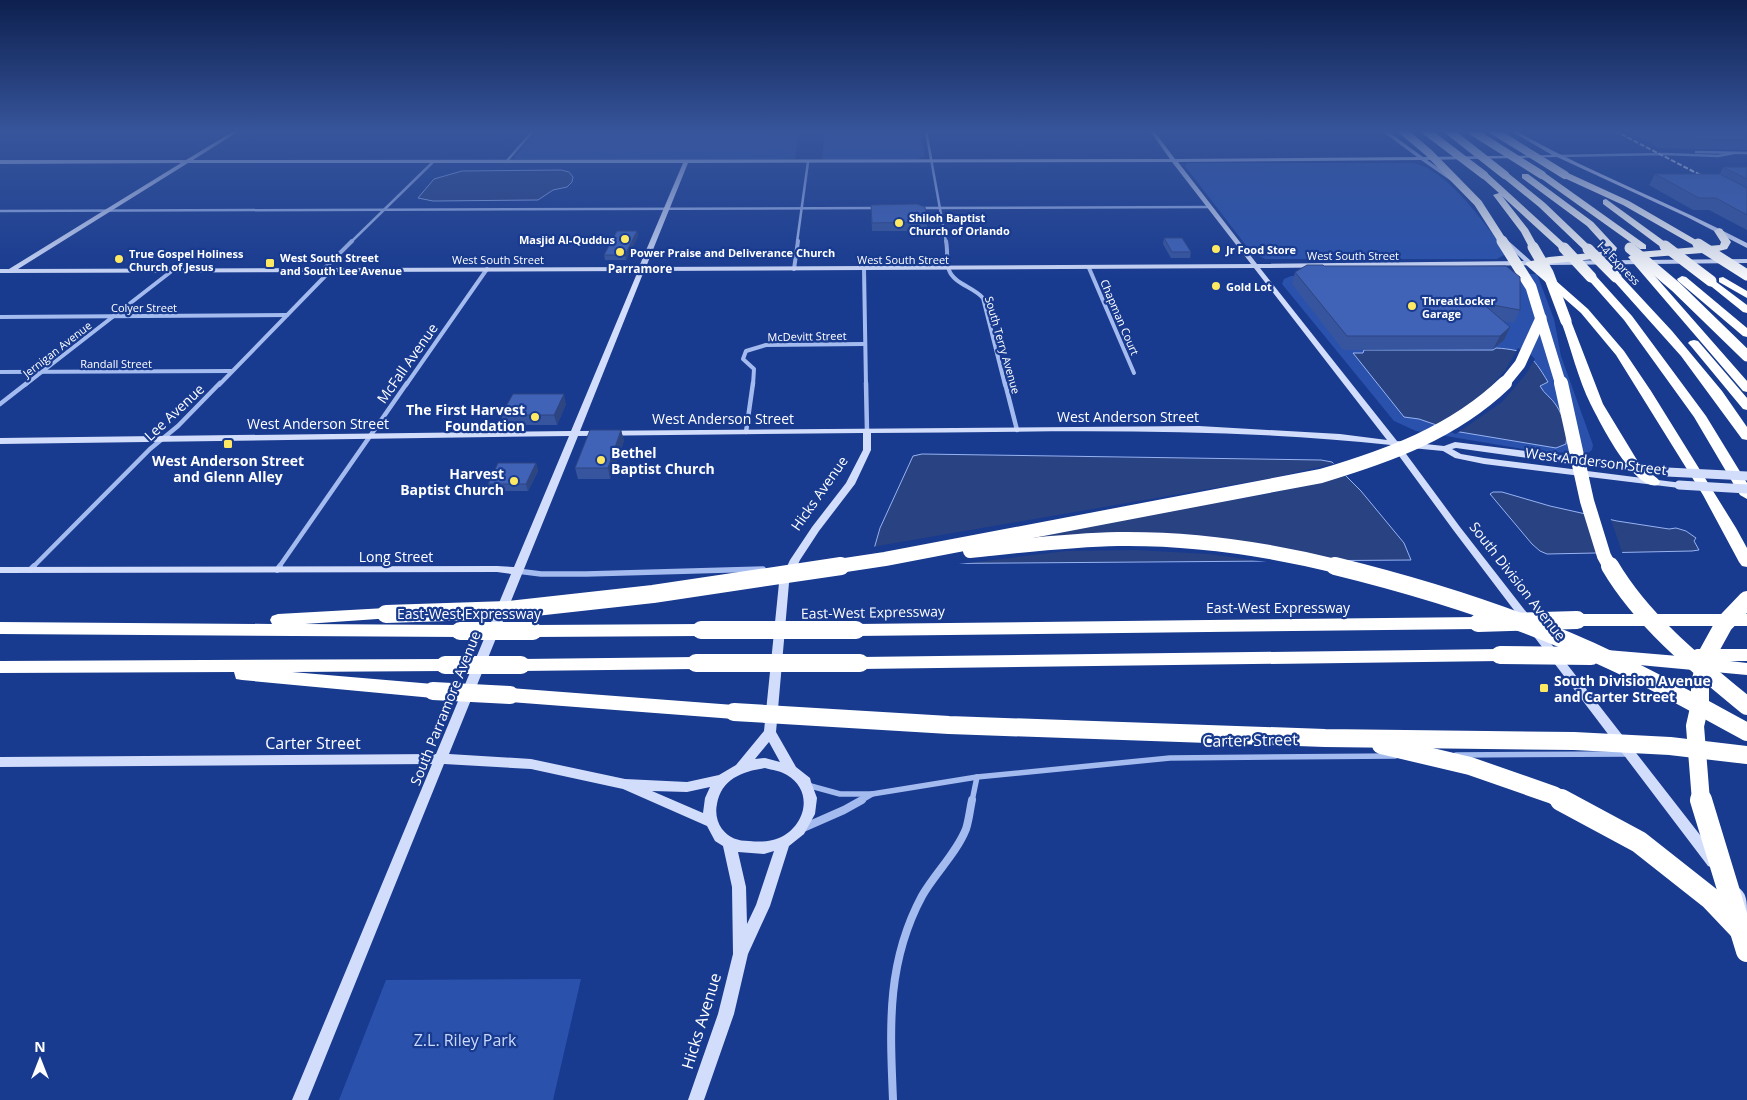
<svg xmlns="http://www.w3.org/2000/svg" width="1747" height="1100" font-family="'Open Sans',sans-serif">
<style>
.green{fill:#2a52ad}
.water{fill:#294282;stroke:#97b3f2}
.pier{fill:#183a8f}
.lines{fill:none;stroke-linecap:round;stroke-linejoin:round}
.street-far4{stroke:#a4bbef;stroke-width:2.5}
.street-far3{stroke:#a4bbef;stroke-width:4}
.street-far2{stroke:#a4bbef;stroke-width:4.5}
.street-far1{stroke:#a4bbef;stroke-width:5.5}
.street{stroke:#a4bbef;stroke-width:8}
.secondary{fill:#d2ddfb;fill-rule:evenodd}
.highway{fill:#fff;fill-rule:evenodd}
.rail{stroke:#fff;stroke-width:2;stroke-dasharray:5 2;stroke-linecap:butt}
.secondary-bridge{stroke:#d2ddfb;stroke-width:9}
.highway-bridge-far4{stroke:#fff;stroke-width:8}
.highway-bridge-far3{stroke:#fff;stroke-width:11}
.highway-bridge-far2{stroke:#fff;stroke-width:14}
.highway-bridge-far1{stroke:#fff;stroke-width:18}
.highway-bridge{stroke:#fff;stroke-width:22}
.wall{fill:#37559e}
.shaded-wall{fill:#2d4581}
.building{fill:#4063b8;stroke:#2d4581}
.poi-dot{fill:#ffe963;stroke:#183a8f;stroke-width:2}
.labels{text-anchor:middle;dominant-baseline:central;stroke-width:4.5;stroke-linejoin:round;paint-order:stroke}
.far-poi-label{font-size:11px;font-weight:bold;fill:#fff;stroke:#183a8f;text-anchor:start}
.far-street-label{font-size:11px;fill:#fff;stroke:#183a8f}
.far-neighbourhood-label{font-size:12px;font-weight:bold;fill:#fff;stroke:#183a8f}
.street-label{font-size:14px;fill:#fff;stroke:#183a8f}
.poi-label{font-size:14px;font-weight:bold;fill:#fff;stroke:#183a8f;text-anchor:end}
.near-street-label{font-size:16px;fill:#fff;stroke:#183a8f}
.near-park-label{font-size:16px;fill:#cbd9fb;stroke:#183a8f}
</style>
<rect width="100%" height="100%" fill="#183a8f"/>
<g class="green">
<polygon points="536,131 800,131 795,159 515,159 514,157"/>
<polygon points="825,131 920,131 925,156 917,159 822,159"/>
<path d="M1188 163H1411C1446 167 1484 223 1505 250L1506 254 1497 259H1265L1251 252 1185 166Z"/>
<polygon points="1537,274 1554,319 1561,356 1593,445 1592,450 1588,453 1541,452 1416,431 1394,421 1282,284 1284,279 1291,276"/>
<polygon points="581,979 553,1100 339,1100 386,980"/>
</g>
<g class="water">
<polygon points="561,170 569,172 573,177 572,182 567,187 553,190 538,200 433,201 418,198 434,179 462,171"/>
<path d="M1496 348C1527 350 1532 355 1548 382L1540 386C1544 394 1552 398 1556 405 1563 415 1568 432 1566 444L1556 448 1454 431 1419 419 1404 417 1353 353H1363L1364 350H1493Z"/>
<polygon points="922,454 1321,460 1332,462 1361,491 1404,543 1411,560 881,564 872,556 880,528 913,456"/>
<polygon points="1493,492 1502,492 1550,506 1617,521 1669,529 1676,528 1686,531 1696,538 1694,541 1699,550 1692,551 1547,554 1540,551 1532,544 1490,494"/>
</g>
<g class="pier">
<polygon points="1518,348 1528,352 1535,359 1526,374 1502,402 1456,434 1433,426 1453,415 1487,390 1505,371"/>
<polygon points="1336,463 1349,475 1272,493 986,544 1095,535 1349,564 1281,564 1209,554 1135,550 1067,551 942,566 881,566 869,556 872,547 1272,478"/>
<polygon points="1585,511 1610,517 1623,555 1597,556"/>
</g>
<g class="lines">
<g class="street-far4">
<polyline points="926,131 946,242"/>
<polyline points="1696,152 1747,153"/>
<polyline points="1558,156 1664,154 1718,156 1734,153"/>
<polyline points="506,162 533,131"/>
<polyline points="920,208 1209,207"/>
<polyline points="0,211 876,208"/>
<polyline points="351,242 433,162"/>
<polyline points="797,242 808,162"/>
</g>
<g class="street-far3">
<path d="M946 241C948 250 946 261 949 270 954 284 974 287 983 298L1005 385"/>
<polyline points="1089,268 1134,373"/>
<polyline points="324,269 352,241"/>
<polyline points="794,269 798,241"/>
<polyline points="864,269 866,385"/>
<polyline points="0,317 287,315"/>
<polyline points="0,372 232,371"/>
<polyline points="25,385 173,270"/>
<polyline points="219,385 332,269"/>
<polyline points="406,385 487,269"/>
<polyline points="753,385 754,369 743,359 746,351 766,345 864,344"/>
</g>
<g class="street-far2">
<polyline points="866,383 867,431"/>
<polyline points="1005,383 1017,430"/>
<polyline points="0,404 27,383"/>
<polyline points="746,432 753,383"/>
<polyline points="33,567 150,449 178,426 220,383"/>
<polyline points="279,567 407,383"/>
</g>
<g class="street-far1">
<polyline points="30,570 34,566"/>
<polyline points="277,570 280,566"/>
<polyline points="517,571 541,574 586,574 763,569"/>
<polyline points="1456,755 1630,754"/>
<polyline points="807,785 840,794 872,794 977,777 1170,758 1395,756"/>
<polyline points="860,801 872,794"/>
<polyline points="972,801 977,777"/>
</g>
<g class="street">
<polyline points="803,828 844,810 862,800"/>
<path d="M893 1100C890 1027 886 963 922 896 935 873 956 854 966 829 969 820 970 809 972 800"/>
</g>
<g class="secondary">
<path d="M234 131H239L193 160 1170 159 1150 131H1154L1175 159 1417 157 1382 131H1387L1423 157 1552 155 1511 131H1516C1591 173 1671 203 1747 243V248L1687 217 1557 157 1427 160 1456 180V182L1454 183 1421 160 1178 162 1257 264 1524 261 1502 240 1501 239 1504 237 1531 261 1747 259V263L1260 268 1397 441 1444 446 1455 442 1667 469 1670 470 1672 472 1670 474 1563 463 1456 448 1452 449 1461 454 1484 458 1682 483 1684 485 1679 488 1484 464 1455 458 1443 451 1401 447 1460 527 1718 858 1720 862 1718 866 1713 868 1708 866 1454 531 1391 445C1219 426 1045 432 871 433V450L855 484 819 531 800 560 789 583 776 732 796 767 810 778 811 782 817 798 815 814 804 834 789 846 770 906 748 954 734 1014 704 1100H688L718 1014 733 954 732 887 723 846 715 841 707 826 623 789 531 769 444 764 308 1100H292L432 764 0 767V757L436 754 511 574 497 572 0 573V567L497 566 514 567 569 436 0 444V438L571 431 638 271 0 273V269H9L181 163 0 164V160H186ZM1172 162 1251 264 646 267 688 163ZM188 163H683L639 267 18 269ZM1254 268 1387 440 1340 434 1199 426 580 431 644 271ZM863 433V450L846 483 812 527 790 560 779 583 764 731 736 765 719 775 687 782 625 779 531 759 449 754 578 436ZM769 742 780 762 765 758 755 759ZM765 768C772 770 781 771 787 775 814 791 806 826 779 838 769 842 760 842 749 841 738 841 729 838 722 829 717 822 715 813 717 804 721 779 743 771 765 768ZM710 787 705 798 703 813 652 791 687 792ZM774 851 756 905 747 924 746 887 738 852 764 854Z"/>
<path d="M1737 887C1747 892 1747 902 1747 914L1742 912 1730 894 1732 889Z"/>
</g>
<g class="highway">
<polygon points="1481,173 1487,173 1567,246 1567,250 1561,250 1502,196 1528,229 1538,247 1536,249 1530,249 1521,232 1493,195 1499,193 1481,177"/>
<polygon points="1502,173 1508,173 1545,203 1591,247 1591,251 1585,251 1539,207 1502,177"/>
<polygon points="1539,173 1545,173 1646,245 1646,249 1640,249 1539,177"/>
<polygon points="1562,173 1568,173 1629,201 1703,244 1698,247 1695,246 1623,205 1562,177"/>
<polygon points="1522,174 1528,174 1593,222 1617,248 1615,253 1603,258 1538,265 1588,309 1624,351 1651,391 1736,528 1747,548 1747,567 1742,566 1739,562 1703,495 1616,355 1581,313 1525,264 1527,262 1549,257 1601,252 1607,248 1587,226 1522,178"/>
<polygon points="1606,199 1668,244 1668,248 1662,248 1603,204 1603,200"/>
<polygon points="1719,228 1722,229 1731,242 1727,249 1715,252 1639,258 1747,381 1747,392 1743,391 1628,257 1638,252 1720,245 1721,242 1714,231"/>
<polygon points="1591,274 1595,275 1632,316 1706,416 1747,483 1747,499 1740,495 1694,417 1624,320 1586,277"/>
<polygon points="1616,274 1620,275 1672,331 1722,391 1747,427 1747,440 1742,439 1681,356 1612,279 1611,277"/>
<polygon points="1682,276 1686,277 1747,328 1747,337 1743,336 1678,281 1677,279"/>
<polygon points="1723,277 1747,291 1747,298 1719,282 1719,278"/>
<polygon points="1711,278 1747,305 1747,313 1743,312 1707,283 1707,279"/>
<path d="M1566 318 1571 321 1603 404 1640 465 1658 479 1660 482 1658 485C1634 491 1601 424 1591 405 1578 379 1571 348 1561 321Z"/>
<polygon points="1694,340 1698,341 1747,398 1747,410 1743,409 1690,345 1688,343 1690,341"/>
<polygon points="386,608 392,610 394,614 392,618 305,624 460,625 466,627 468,631 466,635 460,637 0,634 0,622 272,624 270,620 272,616 278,614"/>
<polygon points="1577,614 1747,614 1747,626 1577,626 1571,624 1569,620 1571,616"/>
<polygon points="1478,617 1484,619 1486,623 1484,627 1478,629 856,636 850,634 848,630 850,626 856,624"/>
<polygon points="701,624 707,626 709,630 707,634 701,636 533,637 527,635 525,631 527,627 533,625"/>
<polygon points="1500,649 1506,651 1508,655 1506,659 1500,661 860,669 854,667 851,663 854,659 860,657"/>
<polygon points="1697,649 1747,649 1747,661 1730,661 1747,663 1747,675 1607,662 1601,660 1599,656 1601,652 1607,650 1690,657 1689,655 1691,651"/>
<polygon points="696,657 702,659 705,663 702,667 696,669 521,671 515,669 512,665 515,661 521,659"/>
<polygon points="445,659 451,661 454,665 451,669 445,671 292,672 433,684 439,686 442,691 439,696 433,698 242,680 236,679 234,672 0,673 0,661"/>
<polygon points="510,688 734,705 740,707 743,712 740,717 734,719 510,702 504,700 501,695 504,690"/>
</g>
<polyline class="rail" points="1615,131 1710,180"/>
<g class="secondary-bridge">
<polyline points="1667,472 1747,476"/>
<polyline points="1679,485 1747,489"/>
</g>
<g class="highway-bridge-far4">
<polyline points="1403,131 1429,153 1478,203 1503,242"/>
<polyline points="1426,131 1484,175"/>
<polyline points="1449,131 1505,175"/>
<polyline points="1472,131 1542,175"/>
<polyline points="1494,131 1565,175"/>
</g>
<g class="highway-bridge-far3">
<polyline points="1502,241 1531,287 1561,385"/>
<polyline points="1698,244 1747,275"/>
<polyline points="1665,246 1711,281"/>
<polyline points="1533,247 1548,273 1566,321"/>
<polyline points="1564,248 1591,277"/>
<polyline points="1630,248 1676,287 1747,356"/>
<polyline points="1588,249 1616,277"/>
<polyline points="1503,385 1520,364 1541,318"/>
</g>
<g class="highway-bridge-far2">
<polyline points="1561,383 1587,501 1604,556 1610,567"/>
<path d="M970 551C1019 546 1068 540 1118 539 1192 538 1268 549 1340 567"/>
<path d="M832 567 885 559 1321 476C1388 456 1453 433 1505 383"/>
</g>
<g class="highway-bridge-far1">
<path d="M1335 566C1429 589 1524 619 1612 661 1658 682 1702 708 1747 732"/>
<path d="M1610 566C1643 622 1697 665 1747 706"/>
<polyline points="386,614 508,610 653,594 841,566"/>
<polyline points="1478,623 1577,620"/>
<polyline points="701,630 856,630"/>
<polyline points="460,631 533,631"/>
<polyline points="1500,655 1591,656"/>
<polyline points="696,663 860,663"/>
<polyline points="445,665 521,665"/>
<polyline points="433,691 510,695"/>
<polyline points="734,712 949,725 1325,738 1574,741 1670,746 1747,755"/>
<polyline points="1381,745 1470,766 1553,795 1564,801"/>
<polyline points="1701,801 1695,726 1700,704 1700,683 1708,653 1724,624 1747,600"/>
</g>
<g class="highway-bridge">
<polyline points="1561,800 1639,842 1710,898 1747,937"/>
<polyline points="1701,800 1747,951"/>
</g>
</g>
<g class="wall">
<polygon points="1627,131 1747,131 1747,150 1659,148"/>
<polygon points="1723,167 1747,167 1747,230 1709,210 1693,210 1649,185 1655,174 1720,174"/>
<polygon points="871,205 927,222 927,231 872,231"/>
<polygon points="637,231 638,236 626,260 605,260 604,255"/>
<polygon points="1164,238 1191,252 1190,258 1171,258 1163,244"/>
<polygon points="1324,266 1520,310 1514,323 1503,321 1510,327 1504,340 1493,349 1343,350 1292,284 1295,272"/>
<polygon points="566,404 557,425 504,425 501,415"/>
<polygon points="621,430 624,441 610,479 578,479 575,468"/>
<polygon points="536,463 538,471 528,491 490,491 488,484"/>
</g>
<g class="shaded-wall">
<polygon points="637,231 638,236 626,260 625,255"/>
<polygon points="1510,327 1504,340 1493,349 1500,336"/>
<polygon points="564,394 566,404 557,425 554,415"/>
<polygon points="621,430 624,441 610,479 608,468"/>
<polygon points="536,463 538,471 528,491 526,484"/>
</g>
<g class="building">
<polygon points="1649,131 1747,131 1747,140 1663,138"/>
<polygon points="1723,167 1747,167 1747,179"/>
<polygon points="1655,174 1720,174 1747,188 1747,215 1716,198 1699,198"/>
<polygon points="917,204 925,207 927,222 872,223 871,205"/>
<polygon points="617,231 637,231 625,255 604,255"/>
<polygon points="1164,238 1182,238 1191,252 1172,252"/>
<polygon points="1307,265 1323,265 1324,266 1506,266 1520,277 1520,310 1482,303 1510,327 1500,336 1347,336 1295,272"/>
<polygon points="513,394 564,394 554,415 501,415"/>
<polygon points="590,430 621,430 608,468 575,468"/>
<polygon points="498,463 536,463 526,484 488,484"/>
</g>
<linearGradient id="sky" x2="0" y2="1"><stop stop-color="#0d204f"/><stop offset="0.46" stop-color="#37559b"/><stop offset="1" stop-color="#37559b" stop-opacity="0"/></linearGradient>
<rect width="1747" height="285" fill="url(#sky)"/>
<g class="poi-dot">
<circle cx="899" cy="223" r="5"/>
<circle cx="625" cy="239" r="5"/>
<circle cx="1216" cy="249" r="5"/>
<circle cx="620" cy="252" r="5"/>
<circle cx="119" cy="259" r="5"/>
<rect x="265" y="258" width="10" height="10" rx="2.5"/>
<circle cx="1216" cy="286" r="5"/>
<circle cx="1412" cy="306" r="5"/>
<circle cx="535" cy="417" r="5"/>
<rect x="223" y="439" width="10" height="10" rx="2.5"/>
<circle cx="601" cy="460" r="5"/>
<circle cx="514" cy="481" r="5"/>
<rect x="1539" y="683" width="10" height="10" rx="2.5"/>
</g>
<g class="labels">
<g class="far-poi-label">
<text x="909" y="217">Shiloh Baptist<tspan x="909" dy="13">Church of Orlando</tspan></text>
<text x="615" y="239" text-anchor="end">Masjid Al-Quddus</text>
<text x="1226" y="249">Jr Food Store</text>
<text x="630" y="252">Power Praise and Deliverance Church</text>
<text x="129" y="253">True Gospel Holiness<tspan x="129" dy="13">Church of Jesus</tspan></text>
<text x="280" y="257">West South Street<tspan x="280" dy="13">and South Lee Avenue</tspan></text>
<text x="1226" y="286">Gold Lot</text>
<text x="1422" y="300">ThreatLocker<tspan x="1422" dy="13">Garage</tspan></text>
</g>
<g class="far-street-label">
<text x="1353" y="255">West South Street</text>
<text x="498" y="259">West South Street</text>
<text x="903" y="259">West South Street</text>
<text transform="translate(1619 263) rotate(46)">I-4 Express</text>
<text x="144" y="307">Colyer Street</text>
<text transform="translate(1120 317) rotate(67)">Chapman Court</text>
<text transform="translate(807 336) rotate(-1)">McDevitt Street</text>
<text transform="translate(1003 345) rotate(74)">South Terry Avenue</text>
<text transform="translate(57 349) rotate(-38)">Jernigan Avenue</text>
<text x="116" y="363">Randall Street</text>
</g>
<g class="far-neighbourhood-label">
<text x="640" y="268">Parramore</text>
</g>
<g class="street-label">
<text transform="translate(407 363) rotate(-55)">McFall Avenue</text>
<text transform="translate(174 412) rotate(-43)">Lee Avenue</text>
<text x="1128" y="416">West Anderson Street</text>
<text x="723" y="418">West Anderson Street</text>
<text x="318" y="423">West Anderson Street</text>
<text transform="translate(1596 461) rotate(7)">West Anderson Street</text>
<text transform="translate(819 493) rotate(-55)">Hicks Avenue</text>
<text x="396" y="556">Long Street</text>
<text transform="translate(1518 581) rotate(52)">South Division Avenue</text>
<text x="1278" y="607">East-West Expressway</text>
<text transform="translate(873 612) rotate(-1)">East-West Expressway</text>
<text x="469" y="613">East-West Expressway</text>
<text transform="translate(445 708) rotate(-68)">South Parramore Avenue</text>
</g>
<g class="poi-label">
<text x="525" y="409">The First Harvest<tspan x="525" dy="16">Foundation</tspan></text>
<text x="611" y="452" text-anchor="start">Bethel<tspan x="611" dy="16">Baptist Church</tspan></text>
<text x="228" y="460" text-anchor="middle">West Anderson Street<tspan x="228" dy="16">and Glenn Alley</tspan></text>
<text x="504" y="473">Harvest<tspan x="504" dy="16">Baptist Church</tspan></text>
<text x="1554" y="680" text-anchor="start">South Division Avenue<tspan x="1554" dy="16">and Carter Street</tspan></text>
</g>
<g class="near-street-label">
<text transform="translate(1250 740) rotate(-1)">Carter Street</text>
<text x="313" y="743">Carter Street</text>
<text transform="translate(701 1021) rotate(-73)">Hicks Avenue</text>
</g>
<g class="near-park-label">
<text x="465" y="1040">Z.L. Riley Park</text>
</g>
</g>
<g transform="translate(40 1060)" stroke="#183a8f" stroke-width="4" paint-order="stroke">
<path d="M0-4L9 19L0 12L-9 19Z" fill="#ffffff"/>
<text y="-8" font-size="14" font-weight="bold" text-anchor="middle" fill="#ffffff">N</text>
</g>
</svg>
